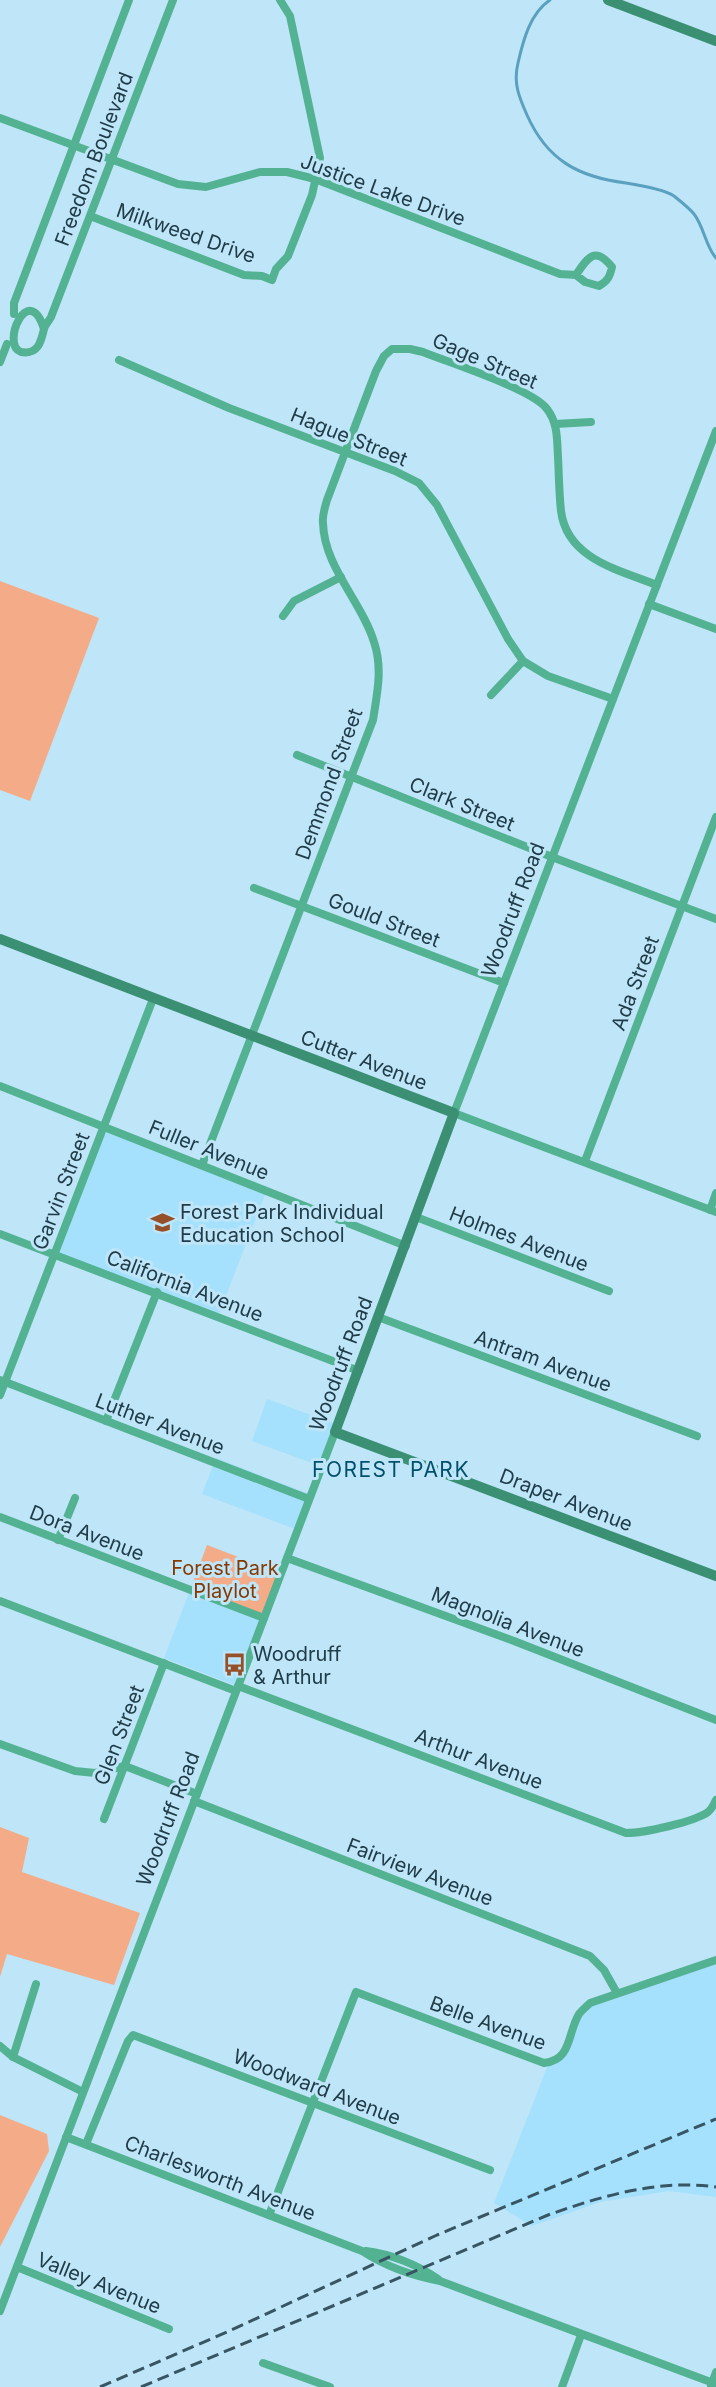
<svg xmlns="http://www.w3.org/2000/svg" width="716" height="2387" font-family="Inter,sans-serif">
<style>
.built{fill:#a5e0fc}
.green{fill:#f3ac87}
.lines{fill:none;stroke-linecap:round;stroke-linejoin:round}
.stream{stroke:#5aa0bf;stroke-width:3}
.street{stroke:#53b292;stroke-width:8}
.secondary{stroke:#3b9074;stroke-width:10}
.rail{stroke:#375562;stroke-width:3;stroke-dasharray:12 6;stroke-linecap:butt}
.labels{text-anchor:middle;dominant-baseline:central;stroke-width:6;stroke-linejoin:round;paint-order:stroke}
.street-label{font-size:20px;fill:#203c48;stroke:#bfe5f8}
.poi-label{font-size:20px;fill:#203c48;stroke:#bfe5f8;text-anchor:start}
.park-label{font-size:20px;fill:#853900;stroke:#bfe5f8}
.neighbourhood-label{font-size:21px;letter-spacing:1.5px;fill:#02516c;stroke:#bfe5f8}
</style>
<rect width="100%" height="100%" fill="#bfe5f8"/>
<g class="built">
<polygon points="105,1129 266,1192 219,1314 58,1253"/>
<polygon points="267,1399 336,1424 320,1466 252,1441"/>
<polygon points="216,1458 309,1494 295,1529 202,1494"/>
<polygon points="189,1593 260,1619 235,1685 164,1658"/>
<polygon points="716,1962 716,2197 669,2191 600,2202 532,2226 494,2203 548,2065 556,2064 567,2054 582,2014 591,2005"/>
</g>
<g class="green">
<polygon points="0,581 99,618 30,801 0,790"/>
<polygon points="207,1545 278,1572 260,1619 189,1593"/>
<polygon points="0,1827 29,1838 22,1872 140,1913 114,1985 7,1954 0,1977"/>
<polygon points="0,2115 47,2134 49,2151 0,2247"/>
</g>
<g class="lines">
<path class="stream" d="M550 0C530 13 523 41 518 63 513 83 519 97 527 115 547 160 578 177 626 183 639 185 663 189 674 196 679 200 690 209 694 214 704 227 706 247 716 258"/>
<g class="street">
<path d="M0 118 178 184 206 187 260 172H287L315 179 560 274 576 275C588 257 595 246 612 267 610 276 608 281 599 286L585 282 576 275"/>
<polyline points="90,216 244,275 262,276 272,280 276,269 288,256 312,195 320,158 290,16 280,0"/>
<polyline points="14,314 14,303 129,0"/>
<path d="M44 329C29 280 0 345 21 352 38 355 41 342 44 329 45 325 49 321 51 317L173 0"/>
<polyline points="119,360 229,408 395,471 419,483 437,505 508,639 523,661 548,676 613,699"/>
<polyline points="0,362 7,344"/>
<polyline points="555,424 591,422"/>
<polyline points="716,431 454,1113 716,1212"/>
<polyline points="649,604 716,629"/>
<polyline points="283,616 294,601 341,577"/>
<polyline points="491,695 523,661"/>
<polyline points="297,755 552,857 716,919"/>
<polyline points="254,888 504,983"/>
<polyline points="0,1086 406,1246"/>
<polyline points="585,1161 716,817"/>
<path d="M202 1165 373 720C377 694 383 668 374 642 362 602 324 567 323 523 322 516 325 507 327 500L376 371 384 356 392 349H410L423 352C450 363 532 389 547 409 558 423 557 440 558 457 559 475 559 493 561 511 567 559 619 570 657 585"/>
<polyline points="710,1210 716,1193"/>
<polyline points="416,1217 609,1291"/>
<polyline points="0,1234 359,1371"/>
<polyline points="378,1317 697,1436"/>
<polyline points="0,1380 309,1499"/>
<polyline points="0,1395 153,999"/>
<polyline points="106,1421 157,1292"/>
<polyline points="0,1517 264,1618"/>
<polyline points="58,1540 75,1498"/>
<polyline points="287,1558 514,1641 716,1720"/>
<polyline points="0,1601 236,1691"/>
<path d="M238 1686 626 1833C644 1833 694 1822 708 1812 712 1809 714 1804 716 1800"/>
<polyline points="0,1744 75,1771 95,1773 125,1766 197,1794"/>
<polyline points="194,1801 590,1956 604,1970 617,1993"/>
<polyline points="104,1819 164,1663"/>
<polyline points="0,2046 13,2057 83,2092"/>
<polyline points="13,2057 36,1984"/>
<path d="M66 2137 362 2251C385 2266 413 2276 440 2281L716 2384"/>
<polyline points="86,2144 128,2041 133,2035 490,2170"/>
<path d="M269 2215 356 1992 544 2063C572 2060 567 2034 579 2014 582 2010 586 2007 590 2003L716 1960"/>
<path d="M366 2251C391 2254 418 2265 438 2279"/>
<polyline points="17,2267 169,2329"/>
<polyline points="0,2311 335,1432"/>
<polyline points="263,2363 330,2387"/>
<polyline points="711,2386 716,2372"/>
<polyline points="562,2387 581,2335"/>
</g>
<g class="secondary">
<polyline points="608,0 716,41"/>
<polyline points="0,939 454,1113 335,1432 716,1576"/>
</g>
<g class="rail">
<polyline points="100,2387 227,2332 437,2235 716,2119"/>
<path d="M141 2387 548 2215C602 2196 658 2179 716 2187"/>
</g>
</g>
<defs>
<symbol id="school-bare" viewBox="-9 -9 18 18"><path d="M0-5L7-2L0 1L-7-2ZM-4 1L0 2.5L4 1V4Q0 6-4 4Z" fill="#965028" stroke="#bfe5f8" stroke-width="2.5" paint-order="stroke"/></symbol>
<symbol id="bus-bare" viewBox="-9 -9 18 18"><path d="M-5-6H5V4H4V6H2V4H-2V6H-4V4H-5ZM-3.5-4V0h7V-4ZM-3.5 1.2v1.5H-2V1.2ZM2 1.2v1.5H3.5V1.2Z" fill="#965028" stroke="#bfe5f8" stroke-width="2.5" paint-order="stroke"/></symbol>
</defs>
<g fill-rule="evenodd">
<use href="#school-bare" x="146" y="1206" width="33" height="33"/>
<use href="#bus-bare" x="218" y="1648" width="33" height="33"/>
</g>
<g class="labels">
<g class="street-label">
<text transform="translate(94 159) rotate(-69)">Freedom Boulevard</text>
<text transform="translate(383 190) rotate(20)">Justice Lake Drive</text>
<text transform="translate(186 233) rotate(19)">Milkweed Drive</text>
<text transform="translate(485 361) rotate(23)">Gage Street</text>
<text transform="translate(349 437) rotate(22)">Hague Street</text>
<text transform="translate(329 784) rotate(-70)">Demmond Street</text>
<text transform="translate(462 804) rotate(22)">Clark Street</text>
<text transform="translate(513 910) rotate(-69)">Woodruff Road</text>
<text transform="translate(384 920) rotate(21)">Gould Street</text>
<text transform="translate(635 983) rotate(-69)">Ada Street</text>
<text transform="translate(364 1060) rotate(21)">Cutter Avenue</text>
<text transform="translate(209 1150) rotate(22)">Fuller Avenue</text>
<text transform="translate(61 1191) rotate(-69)">Garvin Street</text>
<text transform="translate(519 1239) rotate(21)">Holmes Avenue</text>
<text transform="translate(185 1286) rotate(21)">California Avenue</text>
<text transform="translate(543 1361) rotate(20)">Antram Avenue</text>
<text transform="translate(341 1364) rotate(-69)">Woodruff Road</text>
<text transform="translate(160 1424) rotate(21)">Luther Avenue</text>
<text transform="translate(566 1500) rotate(21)">Draper Avenue</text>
<text transform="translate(87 1533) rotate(21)">Dora Avenue</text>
<text transform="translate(508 1622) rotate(21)">Magnolia Avenue</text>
<text transform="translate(119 1735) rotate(-69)">Glen Street</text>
<text transform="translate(479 1759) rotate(21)">Arthur Avenue</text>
<text transform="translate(168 1819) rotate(-69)">Woodruff Road</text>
<text transform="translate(420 1872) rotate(21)">Fairview Avenue</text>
<text transform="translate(488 2023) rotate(20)">Belle Avenue</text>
<text transform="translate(317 2087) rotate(21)">Woodward Avenue</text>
<text transform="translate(220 2178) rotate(21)">Charlesworth Avenue</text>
<text transform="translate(99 2283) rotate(22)">Valley Avenue</text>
</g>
<g class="poi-label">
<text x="180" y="1212">Forest Park Individual<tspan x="180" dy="23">Education School</tspan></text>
<text x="253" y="1654">Woodruff<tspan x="253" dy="23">&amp; Arthur</tspan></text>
</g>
<g class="park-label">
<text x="225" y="1568">Forest Park<tspan x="225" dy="23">Playlot</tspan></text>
</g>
<g class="neighbourhood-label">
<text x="391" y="1469">FOREST PARK</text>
</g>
</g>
</svg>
